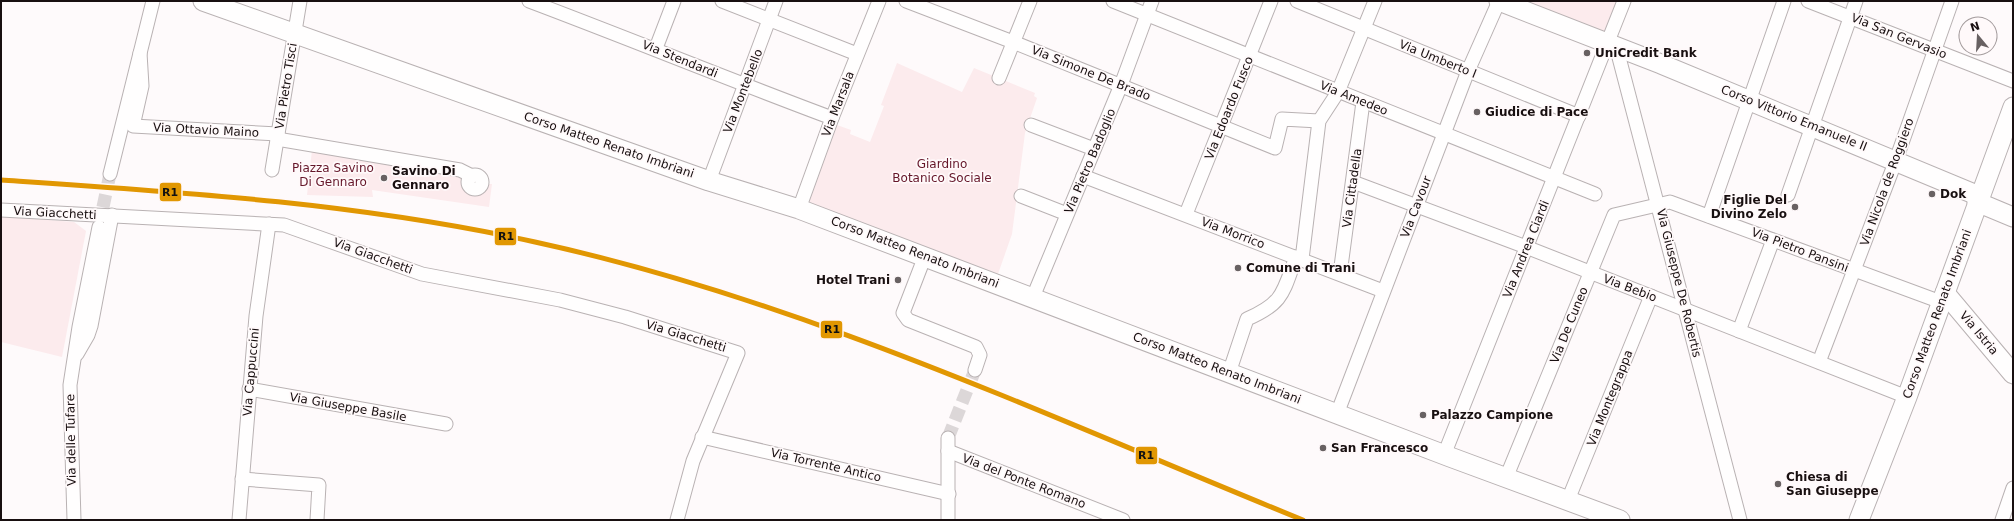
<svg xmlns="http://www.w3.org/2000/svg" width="2014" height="521" font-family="'DejaVu Sans',sans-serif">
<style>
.green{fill:#fcebed}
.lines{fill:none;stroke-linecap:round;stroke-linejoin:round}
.street-tunnel{stroke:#dcd7d8;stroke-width:13;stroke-dasharray:13 6;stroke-linecap:butt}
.street-casing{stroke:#b9b2b3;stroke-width:15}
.secondary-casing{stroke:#b9b2b3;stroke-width:21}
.street{stroke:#fffefe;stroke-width:13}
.secondary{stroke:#fffefe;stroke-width:19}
.rail-1-casing{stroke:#fff9fa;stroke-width:8}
.rail-1{stroke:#e19702;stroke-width:5}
.poi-dot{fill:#686162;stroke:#fff9fa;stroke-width:1.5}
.labels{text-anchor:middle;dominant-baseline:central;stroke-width:3.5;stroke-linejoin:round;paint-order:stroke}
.street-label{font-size:12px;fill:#180f10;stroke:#fff9fa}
.poi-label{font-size:12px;font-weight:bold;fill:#180f10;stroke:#fff9fa;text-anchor:start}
.park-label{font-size:12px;fill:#651629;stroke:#fff9fa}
.line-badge{stroke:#fff9fa;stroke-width:1.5}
.pale-badge-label{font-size:11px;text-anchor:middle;font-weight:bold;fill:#111}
</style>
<rect width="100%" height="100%" fill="#fefafb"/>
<g class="green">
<polygon points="1516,1 1619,1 1608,29 1603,33"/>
<polygon points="897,63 962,92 974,68 1035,93 1034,96 1037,98 1025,133 1012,234 998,274 804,203 837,125 851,130 850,134 870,142 884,106 881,105"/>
<polygon points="312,150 460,174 466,192 473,195 484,193 488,184 492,184 489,207 372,190 373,197 307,195"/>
<polygon points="1,216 74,222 86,231 62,357 1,342"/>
</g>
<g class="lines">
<g class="street-tunnel">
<polyline points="99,226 110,174"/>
<polyline points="948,438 975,370"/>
</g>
<defs>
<g id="street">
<path d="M529 1C630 39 730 80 832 118"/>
<polyline points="722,1 857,54"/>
<polyline points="906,1 1013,42 1275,148 1282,119 1319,121"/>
<polyline points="1113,1 1595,194"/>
<polyline points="1297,1 1579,116"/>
<polyline points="1808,1 2013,81"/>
<polyline points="1616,46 1740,520"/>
<polyline points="656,48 674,1"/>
<polyline points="140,53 142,86 133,126 278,134"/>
<polyline points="999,78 1030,1"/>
<polyline points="1031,125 1094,149"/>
<polyline points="277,139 460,170 472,176"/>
<polyline points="272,170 300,1"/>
<polyline points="110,174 153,1"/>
<circle cx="475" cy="182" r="7"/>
<polyline points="1083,176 1383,291"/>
<polyline points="709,181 776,1"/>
<polyline points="1353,182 1526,247 1907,397"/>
<polyline points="1788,195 1856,1"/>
<polyline points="1021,196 1067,214"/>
<polyline points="799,209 832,118 879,1"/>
<polyline points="1,210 284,225 422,274 560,300 625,317 738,353 693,461 677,520"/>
<polyline points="1186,214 1271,1"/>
<polyline points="1709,216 1784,1"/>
<polyline points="925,256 903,313 908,320 976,347 980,355 975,370"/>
<polyline points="1302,259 1319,121 1338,92 1375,1"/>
<polyline points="1340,274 1363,102"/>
<polyline points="1033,297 1121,85 1152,1"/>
<polyline points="1739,331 1773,240"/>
<polyline points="77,354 88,335 91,326 112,215"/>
<polyline points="1819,362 1896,160 1952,1"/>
<path d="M1229 373 1247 319C1284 303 1283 292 1296 257"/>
<polyline points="249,389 446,424"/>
<polyline points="1337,414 1468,71 1499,1"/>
<polyline points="702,437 949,494"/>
<polyline points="948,451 1123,520"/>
<polyline points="1444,455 1624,1"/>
<polyline points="1506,478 1614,215 1670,202 1941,302"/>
<polyline points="242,479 319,485 317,520"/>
<polyline points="1568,500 1651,296"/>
<polyline points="948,519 948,438"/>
<polyline points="74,520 70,385 79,327 99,227"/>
<polyline points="239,520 256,316 269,224"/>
<polyline points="2002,520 2013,488"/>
</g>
<g id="secondary">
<polyline points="203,1 709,181 799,209 1450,457 1620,520"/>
<polyline points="1499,1 1661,64 1979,196"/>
<polyline points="1977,202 2013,217"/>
<polyline points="1945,293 2013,374"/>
<polyline points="1859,520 1907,397 2013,107"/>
</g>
</defs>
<use href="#street" class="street-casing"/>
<use href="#secondary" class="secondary-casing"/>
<use href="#street" class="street"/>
<use href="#secondary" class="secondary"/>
<defs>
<path id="rail-1" d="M1 180C180 192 359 203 535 242 802 300 1051 418 1303 520"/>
</defs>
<use href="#rail-1" class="rail-1-casing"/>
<use href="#rail-1" class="rail-1"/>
</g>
<g class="poi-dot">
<circle cx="1587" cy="53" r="4"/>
<circle cx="1477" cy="112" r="4"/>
<circle cx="384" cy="178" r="4"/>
<circle cx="1932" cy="194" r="4"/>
<circle cx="1795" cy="207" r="4"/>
<circle cx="1238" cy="268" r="4"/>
<circle cx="898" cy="280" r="4"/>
<circle cx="1423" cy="415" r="4"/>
<circle cx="1323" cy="448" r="4"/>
<circle cx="1778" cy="484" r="4"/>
</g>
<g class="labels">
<g class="street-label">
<text transform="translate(1899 36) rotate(22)">Via San Gervasio</text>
<text transform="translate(680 59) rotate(22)">Via Stendardi</text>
<text transform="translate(1438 59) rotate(22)">Via Umberto I</text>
<text transform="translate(1091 73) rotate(22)">Via Simone De Brado</text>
<text transform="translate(286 86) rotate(-81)">Via Pietro Tisci</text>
<text transform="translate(743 91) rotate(-69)">Via Montebello</text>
<text transform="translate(1354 98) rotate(22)">Via Amedeo</text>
<text transform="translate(838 104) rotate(-69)">Via Marsala</text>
<text transform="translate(1229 108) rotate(-68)">Via Edoardo Fusco</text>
<text transform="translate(1794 118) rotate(22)">Corso Vittorio Emanuele II</text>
<text transform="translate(206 130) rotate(3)">Via Ottavio Maino</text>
<text transform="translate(609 145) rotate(19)">Corso Matteo Renato Imbriani</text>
<text transform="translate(1090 161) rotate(-67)">Via Pietro Badoglio</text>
<text transform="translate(1887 182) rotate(-70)">Via Nicola de Roggiero</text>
<text transform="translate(1352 188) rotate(-82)">Via Cittadella</text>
<text transform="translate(1416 207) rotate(-69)">Via Cavour</text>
<text transform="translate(55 213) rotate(3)">Via Giacchetti</text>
<text transform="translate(1233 233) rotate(21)">Via Morrico</text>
<text transform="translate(1526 249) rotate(-68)">Via Andrea Ciardi</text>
<text transform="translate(1800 250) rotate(21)">Via Pietro Pansini</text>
<text transform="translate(915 252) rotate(21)">Corso Matteo Renato Imbriani</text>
<text transform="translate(373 256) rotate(20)">Via Giacchetti</text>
<text transform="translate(1679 283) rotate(76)">Via Giuseppe De Robertis</text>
<text transform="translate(1630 288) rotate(21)">Via Bebio</text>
<text transform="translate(1937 314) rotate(-70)">Corso Matteo Renato Imbriani</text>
<text transform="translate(1569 325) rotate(-68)">Via De Cuneo</text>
<text transform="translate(1979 333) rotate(50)">Via Istria</text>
<text transform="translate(686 336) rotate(17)">Via Giacchetti</text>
<text transform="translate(1217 368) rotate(21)">Corso Matteo Renato Imbriani</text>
<text transform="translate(251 372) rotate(-85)">Via Cappuccini</text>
<text transform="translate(1610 398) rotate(-68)">Via Montegrappa</text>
<text transform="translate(348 407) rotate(10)">Via Giuseppe Basile</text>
<text transform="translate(71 440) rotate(-91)">Via delle Tufare</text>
<text transform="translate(826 465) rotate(13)">Via Torrente Antico</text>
<text transform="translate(1024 481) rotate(21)">Via del Ponte Romano</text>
</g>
<g class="poi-label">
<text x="1595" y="53">UniCredit Bank</text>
<text x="1485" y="112">Giudice di Pace</text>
<text x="392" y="171">Savino Di<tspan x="392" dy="14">Gennaro</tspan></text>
<text x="1940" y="194">Dok</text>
<text x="1787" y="200" text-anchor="end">Figlie Del<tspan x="1787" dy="14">Divino Zelo</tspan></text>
<text x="1246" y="268">Comune di Trani</text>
<text x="890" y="280" text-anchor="end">Hotel Trani</text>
<text x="1431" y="415">Palazzo Campione</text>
<text x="1331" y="448">San Francesco</text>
<text x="1786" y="477">Chiesa di<tspan x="1786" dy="14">San Giuseppe</tspan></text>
</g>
<g class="park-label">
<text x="942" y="164">Giardino<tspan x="942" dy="14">Botanico Sociale</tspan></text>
<text x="333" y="168">Piazza Savino<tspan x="333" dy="14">Di Gennaro</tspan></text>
</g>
</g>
<g class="line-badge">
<rect x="159" y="182" width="23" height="20" rx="4" fill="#e19702"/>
<rect x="494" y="227" width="23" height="19" rx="4" fill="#e19702"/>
<rect x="820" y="320" width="23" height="19" rx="4" fill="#e19702"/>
<rect x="1135" y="446" width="23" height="19" rx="4" fill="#e19702"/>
</g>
<g class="pale-badge-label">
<text x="170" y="196">R1</text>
<text x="506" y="240">R1</text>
<text x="832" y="333">R1</text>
<text x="1146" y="459">R1</text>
</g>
<rect width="2014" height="521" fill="none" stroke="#180f10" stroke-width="4"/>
<g transform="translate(1978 36) rotate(342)"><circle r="19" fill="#fff9fa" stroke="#a39b9c"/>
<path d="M0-3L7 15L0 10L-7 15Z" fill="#686162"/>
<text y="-6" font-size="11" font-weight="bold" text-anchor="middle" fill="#180f10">N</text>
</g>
</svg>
